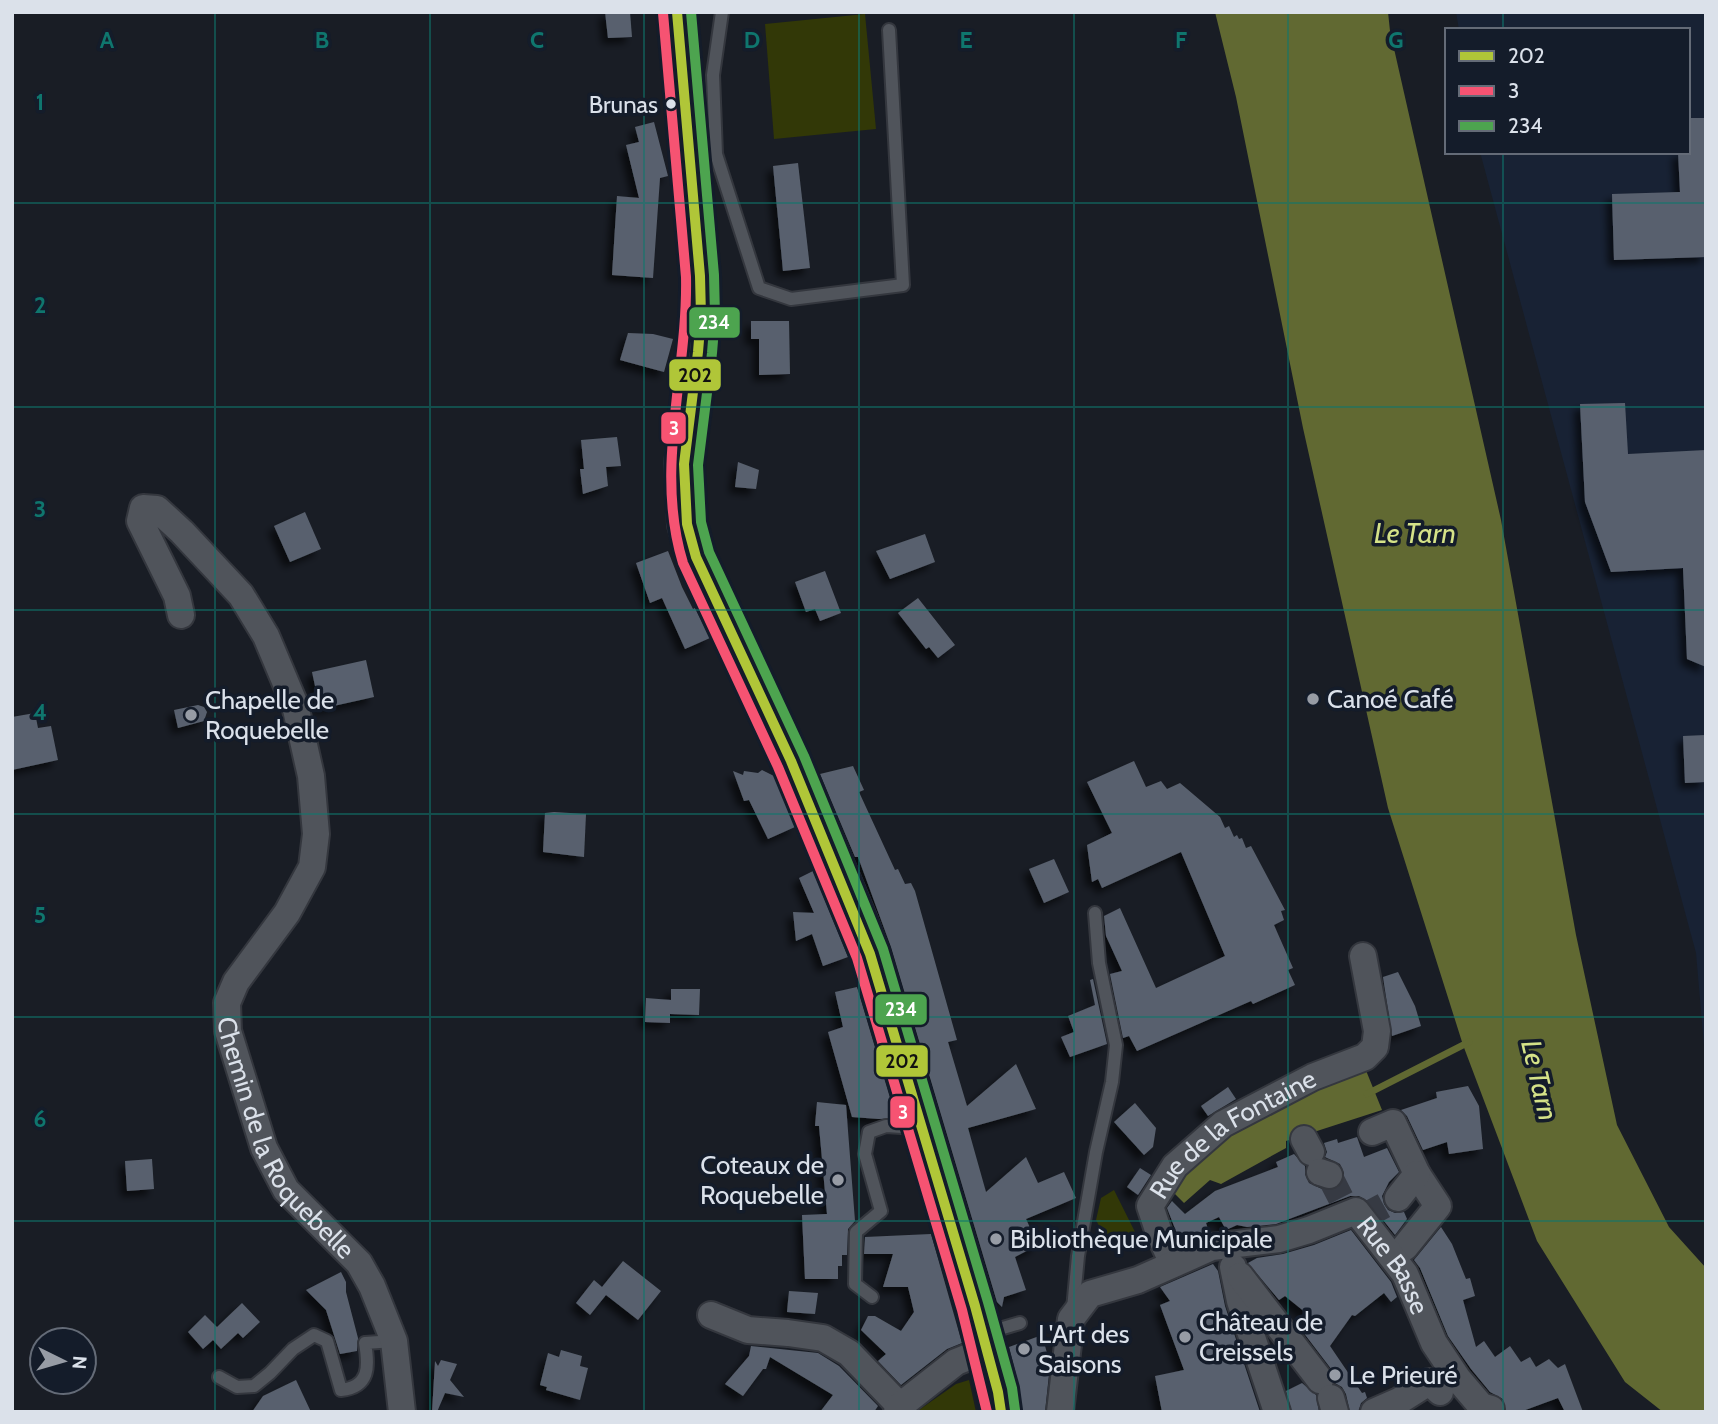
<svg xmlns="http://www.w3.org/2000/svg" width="1718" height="1424" font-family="Cabin,sans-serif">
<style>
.built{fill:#182234}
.green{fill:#323807}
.water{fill:#616932}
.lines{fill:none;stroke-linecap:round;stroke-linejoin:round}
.stream{stroke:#616932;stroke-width:7}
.building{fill:#59616e;filter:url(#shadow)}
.street-tunnel{stroke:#363a43;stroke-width:26;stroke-dasharray:26 13;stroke-linecap:butt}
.lane-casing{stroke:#34373e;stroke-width:16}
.street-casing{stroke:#34373e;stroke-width:30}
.primary-casing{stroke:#34373e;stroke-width:42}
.lane{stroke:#50545b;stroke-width:12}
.street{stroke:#50545b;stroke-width:26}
.primary{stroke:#545961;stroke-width:38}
.bus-1-casing{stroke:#141c2a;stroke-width:16}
.bus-2-casing{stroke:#141c2a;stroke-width:16}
.bus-3-casing{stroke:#141c2a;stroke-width:16}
.bus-1{stroke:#b0c638;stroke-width:10}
.bus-2{stroke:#f65372;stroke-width:10}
.bus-3{stroke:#4da44f;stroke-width:10}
.grid{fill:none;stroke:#0f766e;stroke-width:2;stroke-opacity:0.55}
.bus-dot{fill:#dbe1ea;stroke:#141c2a;stroke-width:2.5}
.poi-dot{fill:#979ca5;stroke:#141c2a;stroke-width:2.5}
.labels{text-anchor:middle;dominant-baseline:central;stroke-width:7;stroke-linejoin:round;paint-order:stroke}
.bus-label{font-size:24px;fill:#dbe1ea;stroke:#141c2a;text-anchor:end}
.poi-label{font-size:26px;fill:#dbe1ea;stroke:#141c2a;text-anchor:start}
.street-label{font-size:26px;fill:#dbe1ea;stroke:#141c2a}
.water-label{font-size:28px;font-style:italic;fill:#d5e288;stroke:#141c2a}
.grid-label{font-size:23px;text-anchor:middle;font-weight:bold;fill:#0f766e;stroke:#141c2a;stroke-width:7;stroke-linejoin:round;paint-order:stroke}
.line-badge{stroke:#141c2a;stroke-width:2.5}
.badge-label{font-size:19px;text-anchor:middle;font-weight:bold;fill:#fff}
.pale-badge-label{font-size:19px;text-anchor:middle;font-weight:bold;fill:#111}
</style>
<defs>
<filter id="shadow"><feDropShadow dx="-6" dy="6" stdDeviation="3.5" flood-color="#0009"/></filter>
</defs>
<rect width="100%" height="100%" fill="#191d25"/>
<polygon class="built" points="1456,12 1706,12 1706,1069 1696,953 1480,152 1688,152 1688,30 1459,30"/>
<g class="green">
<polygon points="865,14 876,129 774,139 765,24"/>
<polygon points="1114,1190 1135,1232 1108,1243 1096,1220 1101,1198"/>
<polygon points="969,1380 976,1412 920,1412 919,1410 956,1384"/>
</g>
<g class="water">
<polygon points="1215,12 1388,12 1390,31 1501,520 1576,935 1617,1125 1669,1227 1706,1268 1706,1412 1663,1412 1625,1382 1537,1241 1463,1045 1388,808 1303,428 1236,97"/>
<polygon points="1365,1068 1382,1110 1286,1141 1286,1148 1221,1184 1210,1180 1184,1203 1168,1187 1217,1134"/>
</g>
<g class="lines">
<polyline class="stream" points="1367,1094 1469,1042"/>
</g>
<g class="building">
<polygon points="605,12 630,12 632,37 608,38"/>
<polygon points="1688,118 1706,118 1706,257 1614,260 1612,194 1680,192 1678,152 1688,152"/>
<polygon points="654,122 668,176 660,178 653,278 612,275 617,196 639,198 626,145 639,142 635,127"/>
<polygon points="798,163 810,268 783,271 773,166"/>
<polygon points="751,321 789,321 790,374 759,375 759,339 751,339"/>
<polygon points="628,333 653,334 673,339 664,372 620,360"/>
<polygon points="1625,403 1628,454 1706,450 1706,667 1687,659 1683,568 1611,572 1585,502 1580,404"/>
<polygon points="617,437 621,466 606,467 608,486 583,494 580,469 584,469 581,440"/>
<polygon points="738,462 759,470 756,489 735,487"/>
<polygon points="305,512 321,549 290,562 274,526"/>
<polygon points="925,534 935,562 890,579 876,551"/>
<polygon points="668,551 682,587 693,609 695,608 710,638 685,649 662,598 650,603 636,563"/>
<polygon points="825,571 841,613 820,621 815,609 806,612 795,582"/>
<polygon points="918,598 955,645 938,658 929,647 926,649 898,613"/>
<polygon points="366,660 374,697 320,709 312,672"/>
<polygon points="198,705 204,707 207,712 204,721 178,728 174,710"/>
<polygon points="35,713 38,728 51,726 58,760 12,770 12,717"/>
<polygon points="1706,735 1706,782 1685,783 1683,736"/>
<polygon points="1134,761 1146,787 1161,781 1167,789 1180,783 1220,817 1225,828 1229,826 1234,837 1237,835 1239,839 1242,838 1246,848 1251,846 1285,910 1281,911 1284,920 1274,925 1293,968 1288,970 1295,985 1253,1004 1251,1001 1137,1051 1129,1036 1123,1038 1110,974 1122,971 1106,936 1104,916 1120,908 1156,988 1225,956 1181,852 1102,888 1098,879 1092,882 1087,845 1112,833 1087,782"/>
<polygon points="853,766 864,790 859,792 895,870 898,869 905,884 911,883 915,891 957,1040 948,1042 967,1106 1016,1064 1036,1109 968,1128 986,1192 1026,1157 1038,1183 1064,1172 1076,1198 1026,1219 1038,1245 1015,1257 1026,1290 1004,1297 1002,1307 997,1302 891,947 858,857 855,857 820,774"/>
<polygon points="762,770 774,776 795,827 768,839 749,800 744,801 733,771 743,775 744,771 758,773"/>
<polygon points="554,812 586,814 584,857 543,852 545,813"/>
<polygon points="1054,859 1069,892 1044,903 1029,869"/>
<polygon points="813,871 848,957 823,966 812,934 796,941 793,912 814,913 799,878"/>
<polygon points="1398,972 1415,1006 1421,1026 1392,1036 1383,977"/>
<polygon points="1093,979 1107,1044 1070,1057 1061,1037 1074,1032 1068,1016 1095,1005 1090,980"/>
<polygon points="857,987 896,1118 879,1119 852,1117 828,1032 843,1027 835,992"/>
<polygon points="671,989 700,989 699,1015 670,1014 670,1023 645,1022 646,998 671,1000"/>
<polygon points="1468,1086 1479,1106 1483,1149 1449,1154 1447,1142 1423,1150 1407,1116 1401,1110 1437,1098 1436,1092"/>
<polygon points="1228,1087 1236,1099 1208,1116 1201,1106"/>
<polygon points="817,1102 846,1105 855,1221 848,1229 847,1255 842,1255 842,1266 838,1266 838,1279 805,1279 802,1215 827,1214 819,1126 815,1126"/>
<polygon points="1135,1103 1156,1128 1153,1147 1144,1155 1114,1122"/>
<polygon points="1357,1137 1364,1157 1387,1148 1399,1172 1389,1182 1382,1196 1384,1204 1388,1210 1395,1213 1404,1212 1407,1219 1395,1235 1368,1201 1359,1196 1350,1196 1276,1224 1247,1227 1237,1225 1226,1230 1219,1217 1206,1223 1209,1232 1181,1244 1167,1208 1172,1201 1185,1214 1215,1191 1278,1167 1276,1162 1294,1154 1305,1166 1305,1174 1309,1183 1324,1190 1333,1190 1340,1186 1344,1181 1344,1173 1340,1164 1325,1157 1327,1152 1324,1143 1337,1139 1338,1143"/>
<polygon points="152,1159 154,1189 127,1191 125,1161"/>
<polygon points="1140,1168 1151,1175 1138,1195 1127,1187"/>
<polygon points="1441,1227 1452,1244 1466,1279 1470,1278 1475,1296 1463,1300 1476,1347 1484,1341 1495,1357 1510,1346 1521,1362 1530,1357 1536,1367 1549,1359 1558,1368 1565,1364 1583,1412 1565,1412 1558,1398 1520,1412 1506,1412 1503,1399 1490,1392 1471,1369 1448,1336 1420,1268 1414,1260"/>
<polygon points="1351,1230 1391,1282 1397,1297 1391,1302 1384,1293 1355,1316 1352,1315 1330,1346 1362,1393 1365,1392 1367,1398 1361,1403 1358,1412 1350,1412 1346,1394 1342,1387 1335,1383 1332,1370 1303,1332 1316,1321 1285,1296 1279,1300 1248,1263 1257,1258 1283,1254 1314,1245"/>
<polygon points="931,1234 962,1343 947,1349 901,1385 878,1361 886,1354 861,1330 868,1316 875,1316 901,1331 914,1312 908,1287 883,1287 893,1254 864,1254 865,1237"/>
<polygon points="623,1261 661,1291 638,1320 606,1295 590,1315 576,1303 594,1280 602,1287"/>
<polygon points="1213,1264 1218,1271 1225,1306 1260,1412 1162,1412 1155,1376 1184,1370 1160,1305 1170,1301 1160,1287"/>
<polygon points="341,1272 346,1282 346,1292 358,1338 357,1351 340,1354 326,1310 306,1290"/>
<polygon points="789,1291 818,1293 815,1314 787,1312"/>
<polygon points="242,1303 260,1322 243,1338 238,1333 221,1349 213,1340 203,1349 188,1332 205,1315 217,1327"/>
<polygon points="1042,1335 1047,1353 1051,1355 1045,1412 1022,1412 1019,1386 1009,1347"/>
<polygon points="751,1346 818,1353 839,1366 878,1406 874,1412 820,1412 833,1395 770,1357 766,1369 763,1369 743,1396 725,1384 749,1356"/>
<polygon points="561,1350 582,1356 580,1366 588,1368 580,1400 546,1390 547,1387 540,1385 548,1353 559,1357"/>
<polygon points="441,1360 457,1364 450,1380 464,1397 445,1393 437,1412 432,1412 435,1361 438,1366"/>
<polygon points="296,1380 311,1412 252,1412 263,1396"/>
<polygon points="1302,1383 1316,1395 1319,1412 1292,1412 1286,1391"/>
</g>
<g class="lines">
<g class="street-tunnel">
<polyline points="1329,1175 1349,1214"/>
<polyline points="1361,1218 1398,1198"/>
</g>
<defs>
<g id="lane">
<polyline points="722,12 713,75 716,154 759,288 791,299 903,285 889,30"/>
<polyline points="872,1297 855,1284 856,1232 881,1211 865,1154 869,1132 886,1126 918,1128"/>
<polyline points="1073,1309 1078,1256 1096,1152 1112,1082 1116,1045 1099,963 1095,913"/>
<polyline points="986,1333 1020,1323"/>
<path d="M219 1377 237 1387 254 1386 270 1373 293 1349 314 1335 327 1341 341 1390C370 1387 369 1366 365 1343L394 1341"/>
</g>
<g id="street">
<path id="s1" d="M181 615 177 596 140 521 143 508 157 509 182 532 241 595 266 636 295 705 311 776 316 834 312 867 287 913 236 982 227 1003 228 1031 264 1148 286 1190 359 1263 372 1286 394 1341 402 1412"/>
<polyline points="1372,1132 1393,1123 1417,1174 1438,1206 1405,1247"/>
<polyline points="1304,1139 1311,1152"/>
<polyline points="1320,1172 1329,1175"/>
<polyline points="1398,1198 1417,1174"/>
<path id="s2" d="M1173 1264 1159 1233 1150 1206 1175 1166 1223 1124 1313 1077 1365 1057 1375 1047 1377 1031 1363 956"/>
<polyline points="1233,1267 1240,1301 1277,1412"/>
<polyline points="1240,1276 1320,1380"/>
<polyline points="711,1315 748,1330 788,1333 823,1338 849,1353 900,1406"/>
<polyline points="1331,1398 1335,1412"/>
<polyline points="897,1412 900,1406 956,1362 986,1350"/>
<path id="s3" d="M1060 1412 1071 1319 1090 1294 1138 1280 1212 1247 1279 1239 1309 1230 1356 1211 1405 1274 1434 1343 1458 1379 1481 1406 1491 1409"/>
<polyline points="1374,1412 1399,1401 1429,1382 1440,1392"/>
</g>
<polyline id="primary" points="677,12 700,276 701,316 698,352 684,464 687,524 696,557 791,761 858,921 870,954 975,1306 998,1392 1001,1412"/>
</defs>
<use href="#lane" class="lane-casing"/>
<use href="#street" class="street-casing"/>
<use href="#primary" class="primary-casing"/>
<use href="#lane" class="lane"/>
<use href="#street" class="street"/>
<use href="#primary" class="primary"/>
<defs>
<polyline id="bus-1" points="677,12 700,276 701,316 698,352 684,464 687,524 696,557 791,761 870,954 975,1306 998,1392 1001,1412"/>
<path id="bus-2" d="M663 13 686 277C688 372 654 469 683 563L778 767 857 958 962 1310 987 1412"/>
<polyline id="bus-3" points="691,12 714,275 715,316 712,353 698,465 701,522 709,552 804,756 883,949 988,1302 1012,1388 1015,1410"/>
</defs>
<use href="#bus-1" class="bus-1-casing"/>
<use href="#bus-2" class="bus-2-casing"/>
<use href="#bus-3" class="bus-3-casing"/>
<use href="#bus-1" class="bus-1"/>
<use href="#bus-2" class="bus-2"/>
<use href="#bus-3" class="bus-3"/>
</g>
<path class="grid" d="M215 12V1412M430 12V1412M644 12V1412M859 12V1412M1074 12V1412M1288 12V1412M1503 12V30M1503 152V1412M12 203H1706M12 407H1706M12 610H1706M12 814H1706M12 1017H1706M12 1221H1706"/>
<circle class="bus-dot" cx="671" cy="104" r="6"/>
<g class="poi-dot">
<circle cx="1313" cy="699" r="7"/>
<circle cx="191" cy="715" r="7"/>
<circle cx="838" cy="1180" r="7"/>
<circle cx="996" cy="1239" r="7"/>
<circle cx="1185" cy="1337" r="7"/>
<circle cx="1024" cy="1349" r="7"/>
<circle cx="1335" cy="1375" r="7"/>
</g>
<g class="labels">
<g class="bus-label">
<text x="658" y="104">Brunas</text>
</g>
<g class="poi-label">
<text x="1327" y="699">Canoé Café</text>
<text x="205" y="700">Chapelle de<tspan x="205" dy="30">Roquebelle</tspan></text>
<text x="824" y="1165" text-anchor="end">Coteaux de<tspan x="824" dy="30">Roquebelle</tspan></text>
<text x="1010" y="1239">Bibliothèque Municipale</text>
<text x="1199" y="1322">Château de<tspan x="1199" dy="30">Creissels</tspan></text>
<text x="1038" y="1334">L'Art des<tspan x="1038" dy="30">Saisons</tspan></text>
<text x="1349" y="1375">Le Prieuré</text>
</g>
<g class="street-label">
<text stroke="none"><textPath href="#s1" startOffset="850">Chemin de la Roquebelle</textPath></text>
<text stroke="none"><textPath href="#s2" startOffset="175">Rue de la Fontaine</textPath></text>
<text stroke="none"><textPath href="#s3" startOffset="472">Rue Basse</textPath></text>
</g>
<g class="water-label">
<text x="1415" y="533">Le Tarn</text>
<text transform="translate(1540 1080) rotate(77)">Le Tarn</text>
</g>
</g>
<g class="grid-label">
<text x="107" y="48">A</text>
<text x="322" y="48">B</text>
<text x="537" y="48">C</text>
<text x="752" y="48">D</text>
<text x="966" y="48">E</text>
<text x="1181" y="48">F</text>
<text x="1396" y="48">G</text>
<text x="40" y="110">1</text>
<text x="40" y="313">2</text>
<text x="40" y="517">3</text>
<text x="40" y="720">4</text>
<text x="40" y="923">5</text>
<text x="40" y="1127">6</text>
</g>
<g class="line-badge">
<rect x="688" y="306" width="53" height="33" rx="7" fill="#4da44f"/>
<rect x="668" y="358" width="54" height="34" rx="7" fill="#b0c638"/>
<rect x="660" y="411" width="27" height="34" rx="7" fill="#f65372"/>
<rect x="874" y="993" width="54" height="33" rx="7" fill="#4da44f"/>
<rect x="875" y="1044" width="54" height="34" rx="7" fill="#b0c638"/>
<rect x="889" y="1095" width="27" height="34" rx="7" fill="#f65372"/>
</g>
<g class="badge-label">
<text x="714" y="329">234</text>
<text x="674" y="435">3</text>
<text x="901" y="1016">234</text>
<text x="903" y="1119">3</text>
</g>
<g class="pale-badge-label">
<text x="695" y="382">202</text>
<text x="902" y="1068">202</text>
</g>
<rect width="1718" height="1424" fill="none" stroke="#dbe1ea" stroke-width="28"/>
<rect x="1445" y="28" width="245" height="126" fill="#141c2a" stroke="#646b77" stroke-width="2"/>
<rect x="1459" y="51" width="35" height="10" fill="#b0c638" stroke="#646b77" stroke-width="2"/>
<text x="1508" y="63" font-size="21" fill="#dbe1ea">202</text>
<rect x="1459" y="86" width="35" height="10" fill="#f65372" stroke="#646b77" stroke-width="2"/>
<text x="1508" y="98" font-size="21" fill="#dbe1ea">3</text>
<rect x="1459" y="121" width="35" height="10" fill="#4da44f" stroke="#646b77" stroke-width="2"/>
<text x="1508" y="133" font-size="21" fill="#dbe1ea">234</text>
<g transform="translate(63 1361) rotate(95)"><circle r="33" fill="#141c2a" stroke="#646b77" stroke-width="2"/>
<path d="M0-5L12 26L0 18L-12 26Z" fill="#979ca5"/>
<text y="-10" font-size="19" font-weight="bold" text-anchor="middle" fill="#dbe1ea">N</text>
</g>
</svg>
